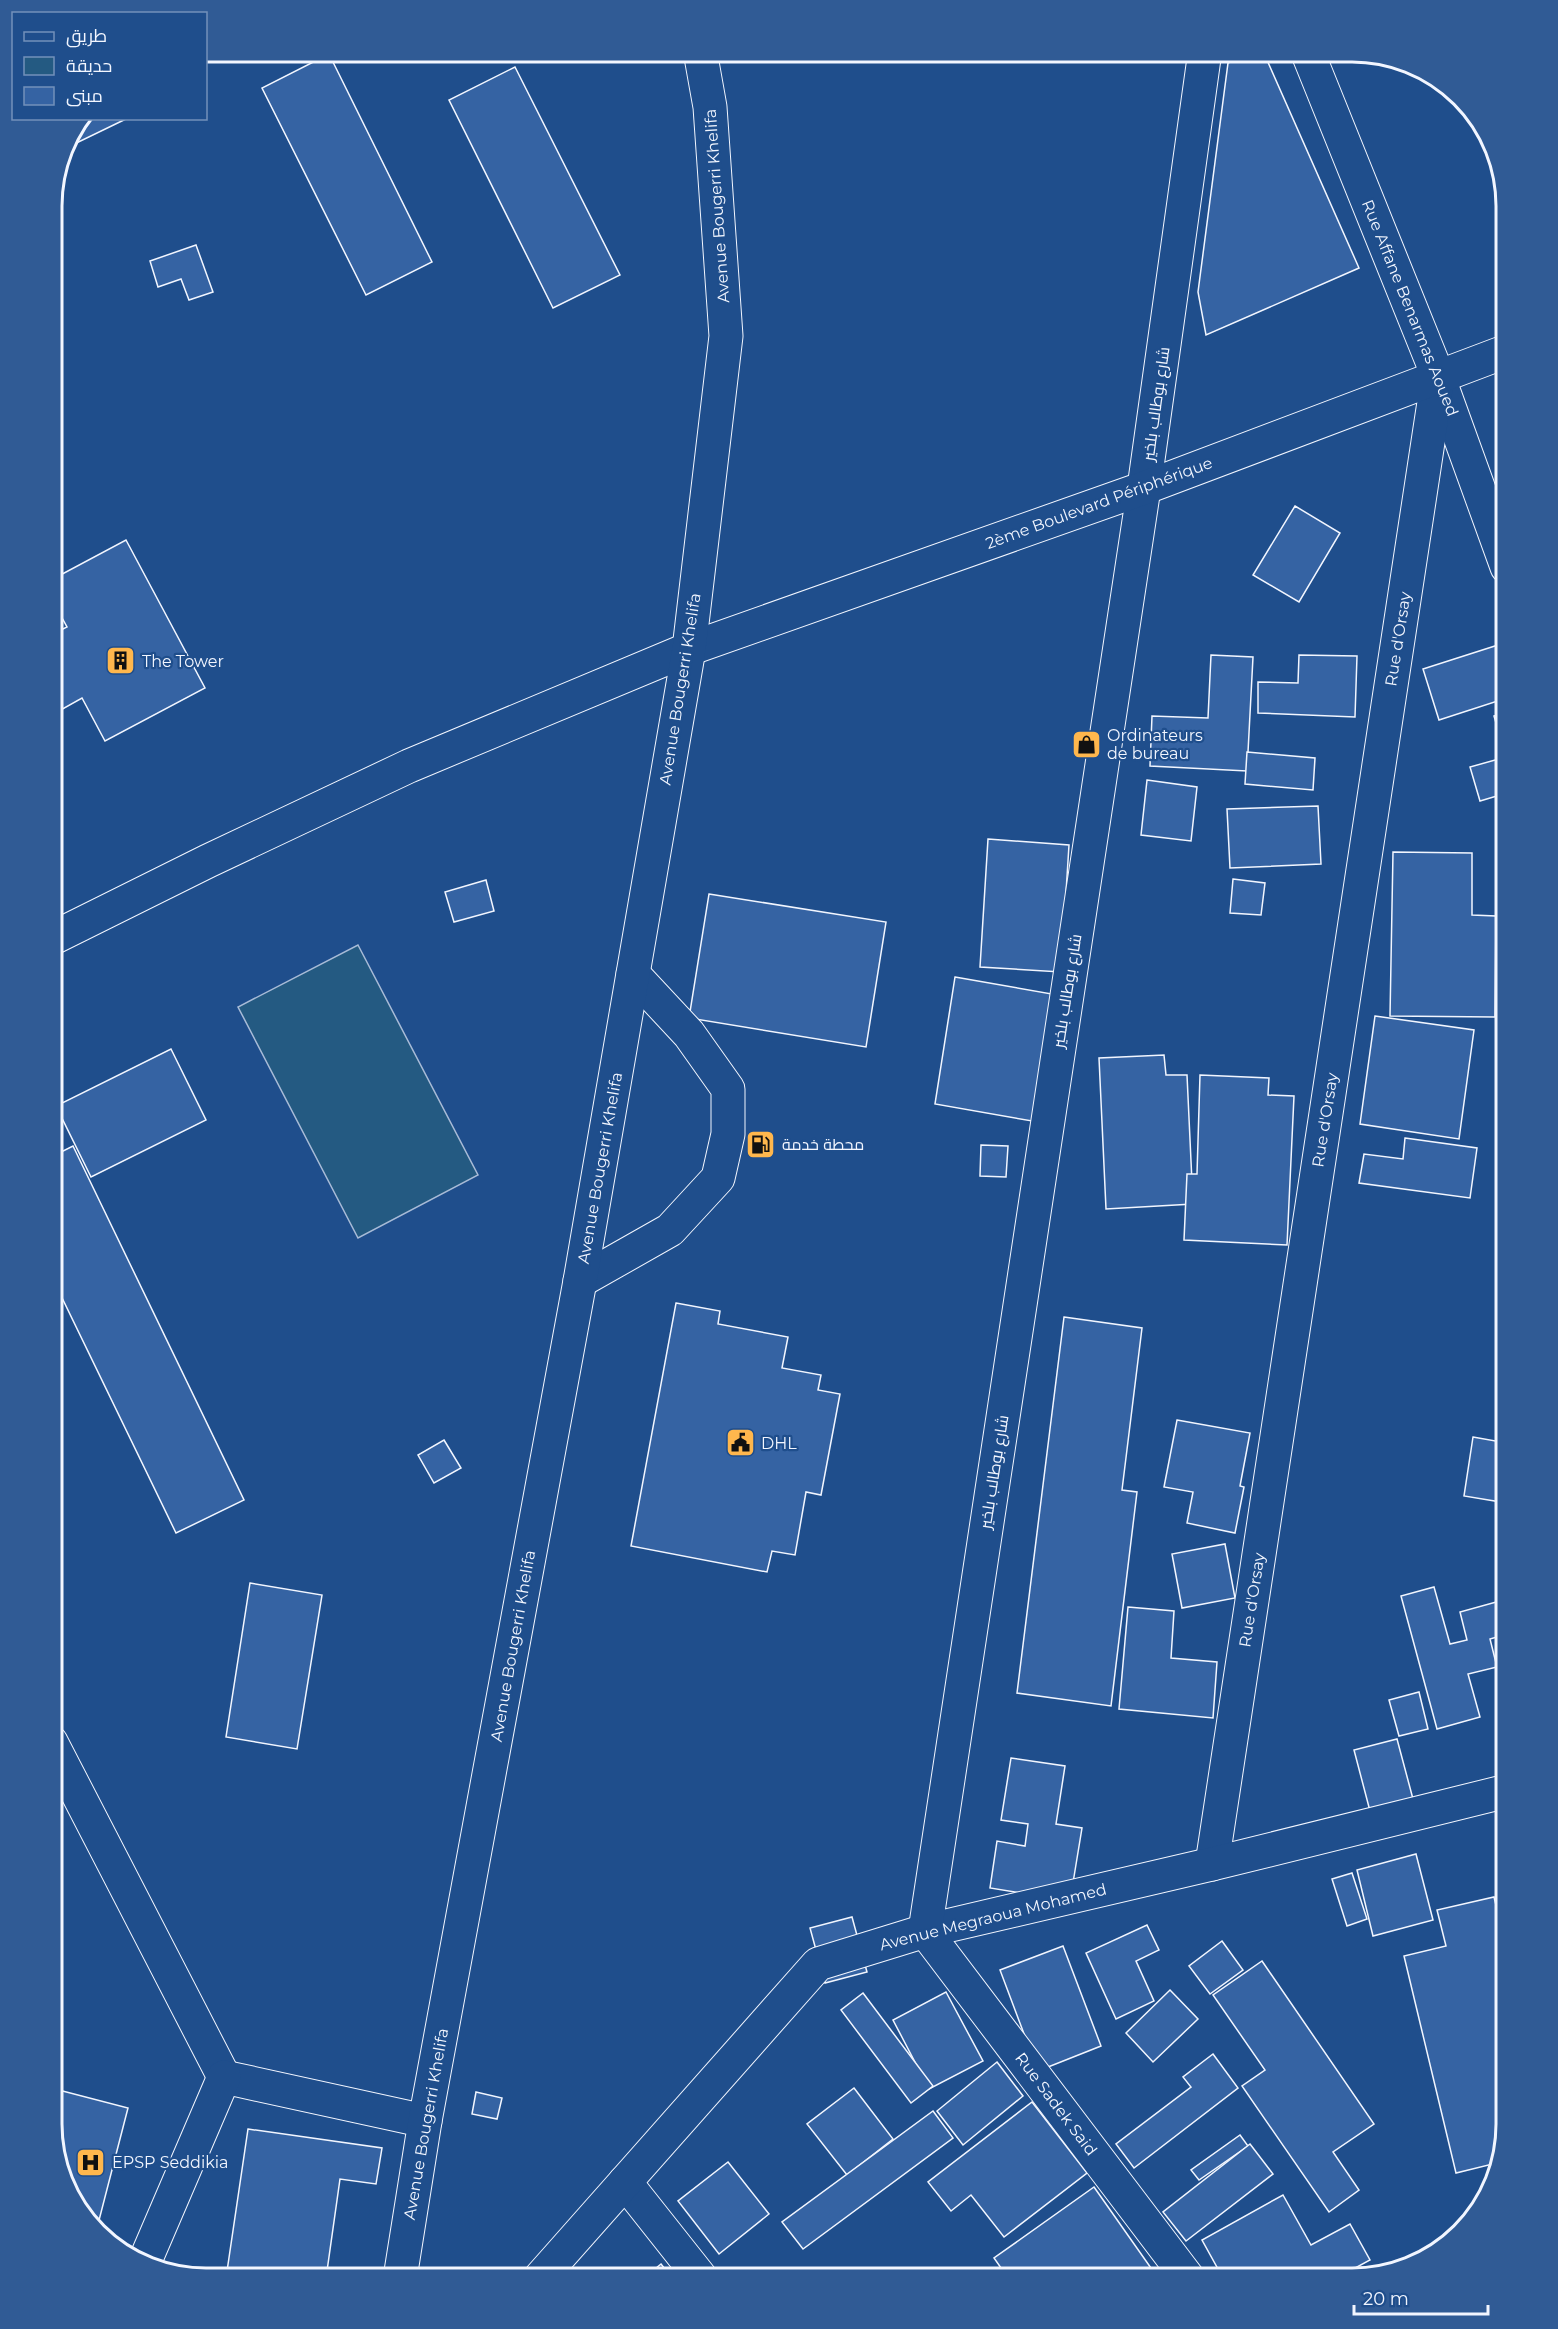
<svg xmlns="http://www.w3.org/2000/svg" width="1558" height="2329" font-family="Montserrat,Cairo,sans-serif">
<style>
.green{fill:#245a82;stroke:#a8bbd7;stroke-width:1.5}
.building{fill:#3563a3;stroke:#f2f6ff;stroke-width:1.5}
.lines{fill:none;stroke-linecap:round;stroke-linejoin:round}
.minor-casing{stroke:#f2f6ff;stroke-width:35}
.major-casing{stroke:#f2f6ff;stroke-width:35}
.minor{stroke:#1f4e8c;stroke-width:33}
.major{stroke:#1f4e8c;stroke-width:33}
.labels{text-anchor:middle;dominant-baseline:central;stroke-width:4.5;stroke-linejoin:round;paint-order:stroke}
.street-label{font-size:16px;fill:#f2f6ff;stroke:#1f4e8c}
.poi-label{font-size:16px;fill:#f2f6ff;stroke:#1f4e8c;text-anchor:start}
.rim{fill:none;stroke:#f2f6ff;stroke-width:3}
</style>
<rect width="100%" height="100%" fill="#1f4e8c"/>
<polygon class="green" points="358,945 478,1175 358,1238 238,1007"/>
<g class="building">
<polygon points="1254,51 1263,51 1359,268 1206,335 1198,292 1228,63"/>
<polygon points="329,54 432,262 366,295 262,88"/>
<polygon points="515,67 620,275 553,308 449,100"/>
<polygon points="81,118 128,118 62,150"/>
<polygon points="196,245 213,292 189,300 181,279 158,287 150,261"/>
<polygon points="1295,506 1340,533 1299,602 1253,575"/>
<polygon points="126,540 205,688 105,741 82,698 59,711 51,697 51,635 67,627 56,607 51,610 51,580"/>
<polygon points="1498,645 1507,674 1507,698 1439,720 1423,669"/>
<polygon points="1211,655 1253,657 1247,771 1150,766 1152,716 1208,718"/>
<polygon points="1299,655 1357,656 1355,717 1258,713 1258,682 1298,683"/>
<polygon points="1507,712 1507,793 1480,801 1470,767 1506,757 1494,716"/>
<polygon points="1247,752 1315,758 1313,790 1245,784"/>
<polygon points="1147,780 1197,787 1191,841 1141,835"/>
<polygon points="1318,806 1321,864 1230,868 1227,809"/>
<polygon points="988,839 1069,845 1061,972 980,967"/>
<polygon points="1393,852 1472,853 1472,915 1496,916 1495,1017 1390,1016"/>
<polygon points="1233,879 1265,883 1261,915 1230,913"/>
<polygon points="486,880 494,911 454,922 445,892"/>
<polygon points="709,894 886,922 866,1047 689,1018"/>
<polygon points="955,977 1052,994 1032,1121 935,1104"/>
<polygon points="1375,1016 1474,1030 1459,1139 1360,1124"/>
<polygon points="171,1049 206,1120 91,1177 56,1106"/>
<polygon points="1164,1055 1166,1075 1187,1075 1193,1204 1106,1209 1099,1058"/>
<polygon points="1200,1075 1269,1078 1268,1095 1294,1096 1287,1245 1184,1240 1187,1174 1197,1174"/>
<polygon points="1405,1138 1477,1148 1470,1198 1359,1183 1364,1154 1403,1159"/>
<polygon points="981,1145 1008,1146 1006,1177 980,1176"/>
<polygon points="73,1146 244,1500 176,1533 51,1275 51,1157"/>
<polygon points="676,1303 720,1311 718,1324 788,1337 782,1368 821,1375 818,1390 840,1394 821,1495 806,1492 795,1555 772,1551 767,1572 631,1546"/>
<polygon points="1064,1317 1142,1328 1122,1490 1137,1492 1111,1706 1017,1693"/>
<polygon points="1177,1420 1250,1433 1240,1486 1244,1487 1235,1533 1187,1523 1193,1492 1164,1487"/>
<polygon points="1473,1437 1507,1443 1504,1460 1507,1460 1507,1503 1464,1496"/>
<polygon points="444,1440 461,1468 434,1483 418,1455"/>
<polygon points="1225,1544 1235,1598 1182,1608 1172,1554"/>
<polygon points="250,1583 322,1595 297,1749 226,1737"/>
<polygon points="1434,1587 1450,1644 1467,1640 1460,1612 1507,1599 1507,1634 1490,1639 1497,1667 1468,1674 1480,1717 1437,1729 1401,1596"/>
<polygon points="1128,1607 1174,1611 1171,1658 1217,1662 1213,1718 1119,1709"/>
<polygon points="1419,1692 1428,1729 1399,1736 1389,1700"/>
<polygon points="1397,1739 1413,1799 1370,1811 1354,1750"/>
<polygon points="1011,1758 1065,1766 1056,1824 1082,1828 1070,1901 990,1888 997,1841 1025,1846 1028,1824 1001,1820"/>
<polygon points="1416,1854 1433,1920 1373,1936 1357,1870"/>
<polygon points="1352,1873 1367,1919 1347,1926 1332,1879"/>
<polygon points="1494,1897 1507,1950 1507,2124 1497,2163 1456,2173 1404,1956 1446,1946 1437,1910"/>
<polygon points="1507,1898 1507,1913 1503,1914 1499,1900"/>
<polygon points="852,1917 867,1972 825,1983 810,1928"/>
<polygon points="1147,1925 1159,1950 1136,1961 1154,2001 1116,2019 1086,1953"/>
<polygon points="1222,1941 1243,1970 1210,1994 1189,1966"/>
<polygon points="1063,1946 1101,2046 1038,2071 1000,1970"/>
<polygon points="1262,1961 1374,2124 1333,2152 1359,2190 1329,2212 1242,2086 1265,2070 1213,1995"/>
<polygon points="1170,1990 1198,2019 1153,2062 1126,2033"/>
<polygon points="946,1992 983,2061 929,2089 893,2020"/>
<polygon points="863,1993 933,2086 911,2103 841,2010"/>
<polygon points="1213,2054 1238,2088 1134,2168 1116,2144 1191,2087 1183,2077"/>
<polygon points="997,2062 1023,2096 963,2145 937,2111"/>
<polygon points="51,2088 128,2108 97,2228 71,2201 51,2124"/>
<polygon points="854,2088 893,2139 847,2175 807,2124"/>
<polygon points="476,2092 502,2098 497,2119 472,2114"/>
<polygon points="1032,2102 1087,2173 1004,2237 971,2195 951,2211 928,2182"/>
<polygon points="933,2111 953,2138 803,2249 782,2222"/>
<polygon points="248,2129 382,2148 376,2184 340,2179 326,2278 226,2278"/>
<polygon points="1240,2135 1248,2146 1199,2180 1191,2170"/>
<polygon points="1250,2144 1273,2174 1186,2241 1163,2212"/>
<polygon points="728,2162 769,2214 719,2254 678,2201"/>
<polygon points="1094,2187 1158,2278 1008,2278 994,2258"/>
<polygon points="1283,2195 1311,2245 1350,2224 1370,2260 1355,2268 1359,2276 1223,2278 1202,2240"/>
<polygon points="661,2264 672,2278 644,2278"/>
</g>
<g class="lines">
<defs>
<g id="minor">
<polyline points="1307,51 1438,376 1507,567"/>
<polyline points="580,1281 670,1230 718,1178 728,1134 728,1089 689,1034 633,974"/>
<polyline points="51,1742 224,2077"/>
<polyline points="1212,1864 1438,376"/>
<polyline points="224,2077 425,2121"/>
<polyline points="625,2182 701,2278"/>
<polyline points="145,2261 224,2077"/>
<polyline points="540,2278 818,1964 925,1931 1212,1864 1507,1791"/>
<polyline points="1188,2278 925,1931 1144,488 1205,51"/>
</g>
<g id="major">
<polyline points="51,939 208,861 409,766 689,649 1144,488 1507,351"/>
<polyline points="400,2278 425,2121 580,1281 689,649 726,336 710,107 700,51"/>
</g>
</defs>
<use href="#minor" class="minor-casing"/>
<use href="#major" class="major-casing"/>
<use href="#minor" class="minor"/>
<use href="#major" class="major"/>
</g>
<defs>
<symbol id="building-square" viewBox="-11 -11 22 22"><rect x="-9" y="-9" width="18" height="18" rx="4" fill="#ffb74d" stroke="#1f4e8c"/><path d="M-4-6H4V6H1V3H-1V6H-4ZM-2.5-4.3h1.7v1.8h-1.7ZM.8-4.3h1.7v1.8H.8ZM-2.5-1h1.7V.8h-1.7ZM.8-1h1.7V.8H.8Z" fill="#111"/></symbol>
<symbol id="shop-square" viewBox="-11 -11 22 22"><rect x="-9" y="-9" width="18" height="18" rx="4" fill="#ffb74d" stroke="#1f4e8c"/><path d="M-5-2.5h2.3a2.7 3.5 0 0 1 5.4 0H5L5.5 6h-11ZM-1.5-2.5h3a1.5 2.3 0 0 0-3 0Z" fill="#111"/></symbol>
<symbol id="fuel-square" viewBox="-11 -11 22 22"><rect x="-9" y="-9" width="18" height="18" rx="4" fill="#ffb74d" stroke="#1f4e8c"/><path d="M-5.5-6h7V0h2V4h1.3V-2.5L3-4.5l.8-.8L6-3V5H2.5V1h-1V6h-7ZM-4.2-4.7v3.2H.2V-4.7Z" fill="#111"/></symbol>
<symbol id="civic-square" viewBox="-11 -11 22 22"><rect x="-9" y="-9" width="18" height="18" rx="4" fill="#ffb74d" stroke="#1f4e8c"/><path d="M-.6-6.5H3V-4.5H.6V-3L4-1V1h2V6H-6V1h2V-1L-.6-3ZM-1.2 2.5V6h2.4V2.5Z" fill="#111"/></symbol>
<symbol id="hospital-square" viewBox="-11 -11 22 22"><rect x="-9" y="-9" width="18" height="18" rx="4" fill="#ffb74d" stroke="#1f4e8c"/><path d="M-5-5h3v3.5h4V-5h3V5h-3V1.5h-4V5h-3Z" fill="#111"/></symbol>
</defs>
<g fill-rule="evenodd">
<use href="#building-square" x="104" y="644" width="33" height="33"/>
<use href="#shop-square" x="1070" y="728" width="33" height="33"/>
<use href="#fuel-square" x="744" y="1128" width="33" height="33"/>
<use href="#civic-square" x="724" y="1426" width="33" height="33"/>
<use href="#hospital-square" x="74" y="2146" width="33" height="33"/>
</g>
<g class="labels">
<g class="street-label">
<text transform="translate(717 206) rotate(-94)">Avenue Bougerri Khelifa</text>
<text transform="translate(1410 308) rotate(68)">Rue Affane Benarmas Aoued</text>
<text transform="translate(1156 404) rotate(-82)">شارع بوطالب بلخير</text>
<text transform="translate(1099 503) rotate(-20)">2ème Boulevard Périphérique</text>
<text transform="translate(1398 639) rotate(-81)">Rue d'Orsay</text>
<text transform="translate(680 689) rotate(-81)">Avenue Bougerri Khelifa</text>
<text transform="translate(1067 991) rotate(-81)">شارع بوطالب بلخير</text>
<text transform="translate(1325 1120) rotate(-81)">Rue d'Orsay</text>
<text transform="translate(600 1168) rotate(-80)">Avenue Bougerri Khelifa</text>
<text transform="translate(994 1472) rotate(-81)">شارع بوطالب بلخير</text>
<text transform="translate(1252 1600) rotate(-81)">Rue d'Orsay</text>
<text transform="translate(513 1646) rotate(-80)">Avenue Bougerri Khelifa</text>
<text transform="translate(993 1917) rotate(-14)">Avenue Megraoua Mohamed</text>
<text transform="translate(1056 2104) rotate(53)">Rue Sadek Said</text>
<text transform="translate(426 2124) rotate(-80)">Avenue Bougerri Khelifa</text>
</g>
<g class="poi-label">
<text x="142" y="661">The Tower</text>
<text x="1107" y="735">Ordinateurs<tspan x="1107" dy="18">de bureau</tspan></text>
<text x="782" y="1144">محطة خدمة</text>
<text x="761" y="1443">DHL</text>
<text x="112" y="2162">EPSP Seddikia</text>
</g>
</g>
<path d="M0 0H1558V2329H0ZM206 62H1352A144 144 0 0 1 1496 206V2124A144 144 0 0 1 1352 2268H206A144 144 0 0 1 62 2124V206A144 144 0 0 1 206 62Z" fill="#305b95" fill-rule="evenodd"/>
<path class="rim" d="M206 62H1352A144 144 0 0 1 1496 206V2124A144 144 0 0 1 1352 2268H206A144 144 0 0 1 62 2124V206A144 144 0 0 1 206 62Z"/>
<rect x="12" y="12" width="195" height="108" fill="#1f4e8c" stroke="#7391ba" stroke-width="1.5"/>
<rect x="24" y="32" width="30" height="9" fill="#1f4e8c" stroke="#7391ba" stroke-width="1.5"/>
<text x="66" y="42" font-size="18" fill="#f2f6ff">طريق</text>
<rect x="24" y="57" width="30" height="18" fill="#245a82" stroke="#7391ba" stroke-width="1.5"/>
<text x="66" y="72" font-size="18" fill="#f2f6ff">حديقة</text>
<rect x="24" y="87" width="30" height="18" fill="#3563a3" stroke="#7391ba" stroke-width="1.5"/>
<text x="66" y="102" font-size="18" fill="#f2f6ff">مبنى</text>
<path d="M1354 2305v9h134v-9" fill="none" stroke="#f2f6ff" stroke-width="3"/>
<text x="1363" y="2305" font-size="18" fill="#f2f6ff" stroke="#1f4e8c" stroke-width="4.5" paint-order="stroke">20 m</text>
</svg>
